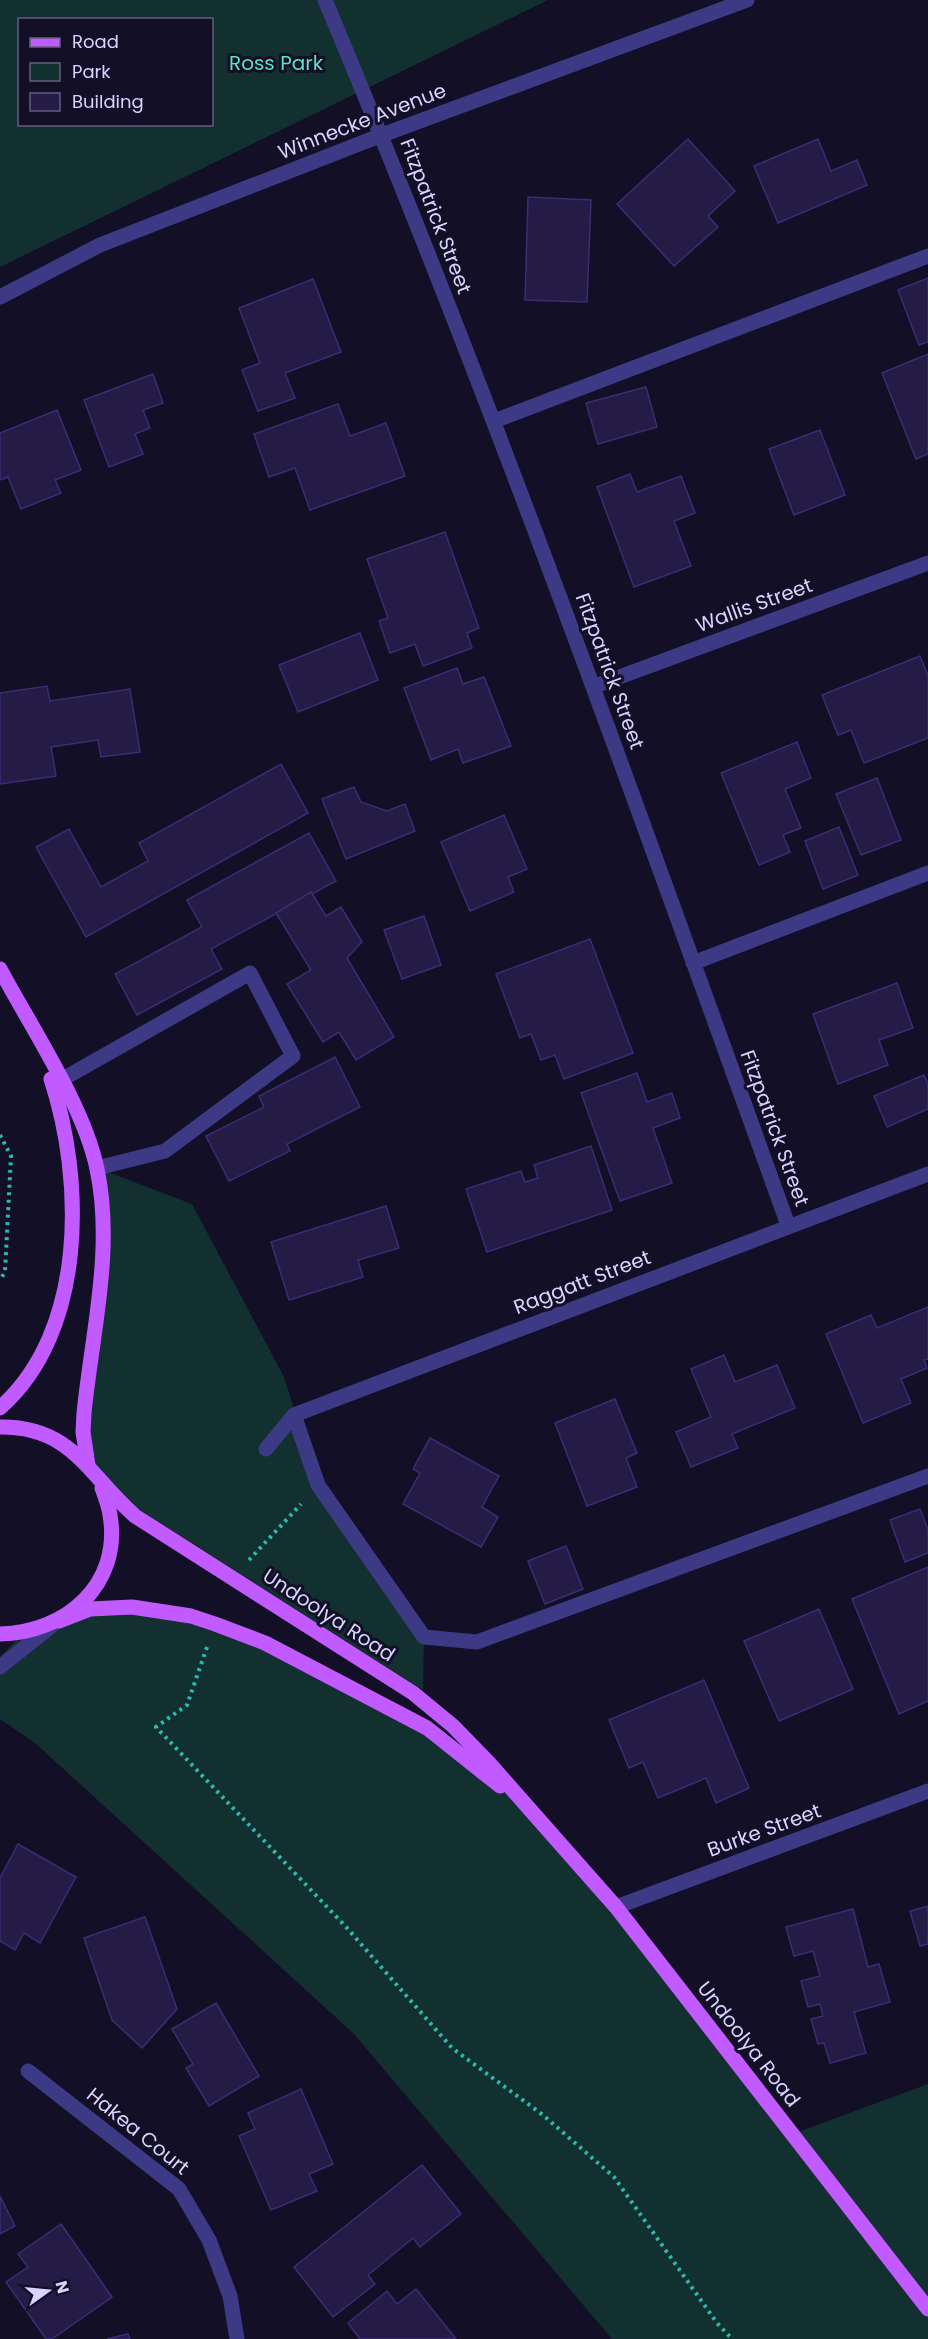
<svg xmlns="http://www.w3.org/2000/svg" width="928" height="2339" font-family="Poppins,sans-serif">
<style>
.green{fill:#12302f;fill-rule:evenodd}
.building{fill:#241b47;stroke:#3b2d73;stroke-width:1.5}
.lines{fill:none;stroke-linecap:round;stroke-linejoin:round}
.path{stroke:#2fb8b0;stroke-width:4;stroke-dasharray:3 4.5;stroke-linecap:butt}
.minor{stroke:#3d3a85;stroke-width:15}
.major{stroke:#c25bff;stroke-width:15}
.labels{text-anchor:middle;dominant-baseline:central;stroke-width:6;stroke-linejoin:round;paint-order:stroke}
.park-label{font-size:20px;fill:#5fe0c0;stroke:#130f26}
.street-label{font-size:20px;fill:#d9d4ff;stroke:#130f26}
</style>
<rect width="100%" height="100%" fill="#130f26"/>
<g class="green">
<path d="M0 0H548L0 267ZM20 20H212V124H20Z"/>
<polygon points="97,1168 192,1204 284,1377 318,1485 424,1637 423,1690 101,1485 85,1450 104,1246"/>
<polygon points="110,1607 263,1635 319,1663 427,1728 531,1810 793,2134 928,2084 928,2339 612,2339 354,2034 35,1743 0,1719 0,1657 23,1633"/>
</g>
<g class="building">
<polygon points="688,139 735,191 708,216 718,227 674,266 617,204"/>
<polygon points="818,139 831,171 857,160 867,185 778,223 754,166"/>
<polygon points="528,197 591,200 587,302 525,300"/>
<polygon points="928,278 928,342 919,345 898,290"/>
<polygon points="313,279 341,352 285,373 295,398 258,411 242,370 260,363 239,308"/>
<polygon points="928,354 928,454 916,459 882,373"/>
<polygon points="153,374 163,403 143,410 150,428 135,434 143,454 109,467 84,400"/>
<polygon points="646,387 657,427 598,444 586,403"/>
<polygon points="338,404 350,436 386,423 405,476 310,510 295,468 269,477 254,434"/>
<polygon points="57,410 81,470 55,480 61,493 21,509 8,477 0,480 0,433"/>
<polygon points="820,430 845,495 794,515 769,449"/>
<polygon points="630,474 637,492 681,476 695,513 674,521 691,566 634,587 597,487"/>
<polygon points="445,532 479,628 467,633 472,648 423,666 415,644 390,653 379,621 388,618 367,559"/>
<polygon points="360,633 378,680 298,712 279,665"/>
<polygon points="920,656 928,676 928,738 864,763 851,730 838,735 822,695"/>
<polygon points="457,668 463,684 484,677 511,746 463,763 458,749 431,760 404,688"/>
<polygon points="47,686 50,701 130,689 140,752 101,757 98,740 51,747 56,776 0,784 0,693"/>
<polygon points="797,742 811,778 785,789 801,828 783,835 790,852 759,865 721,773"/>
<polygon points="281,764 308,813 86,937 36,847 69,829 101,887 148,861 139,843"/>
<polygon points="877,778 901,840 861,855 836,794"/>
<polygon points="354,787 361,802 387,811 405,804 415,831 346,859 322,799"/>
<polygon points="504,815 527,869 508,877 514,892 470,911 441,842"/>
<polygon points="839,827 858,875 823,889 805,841"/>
<polygon points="309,833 336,881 211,949 222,969 137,1015 115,974 202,927 187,900"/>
<polygon points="311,892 326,916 341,907 362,942 347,958 394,1037 356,1060 339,1032 323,1042 287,984 311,970 276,913"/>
<polygon points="424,916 441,965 402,979 384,930"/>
<polygon points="590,939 633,1053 564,1079 555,1055 541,1060 531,1034 520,1038 496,974"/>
<polygon points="897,983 913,1028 879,1040 888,1065 838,1084 813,1014"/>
<polygon points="335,1057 360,1107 287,1144 290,1151 229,1181 206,1136 264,1107 259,1096"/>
<polygon points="637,1073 647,1102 672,1093 680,1118 653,1128 672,1183 620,1201 581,1093"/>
<polygon points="924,1075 928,1084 928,1109 887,1127 874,1096"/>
<polygon points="591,1146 612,1210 487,1252 466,1189 521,1171 525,1182 538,1178 534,1165"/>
<polygon points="386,1206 399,1248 358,1260 363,1277 289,1300 271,1242"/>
<polygon points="928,1307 928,1359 924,1360 927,1368 901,1379 911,1403 863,1423 826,1334 871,1315 877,1328"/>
<polygon points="724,1355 735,1382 777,1365 795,1408 732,1434 738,1448 691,1467 676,1432 711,1417 691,1369"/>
<polygon points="615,1399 637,1453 626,1458 637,1487 587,1506 555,1423"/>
<polygon points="430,1438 499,1476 482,1507 498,1517 481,1547 403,1504 420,1473 413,1469"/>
<polygon points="920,1509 928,1530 928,1553 905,1562 890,1520"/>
<polygon points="566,1546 583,1589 545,1604 528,1561"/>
<polygon points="928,1567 928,1701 899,1714 852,1599"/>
<polygon points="819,1609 853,1689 779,1721 744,1641"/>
<polygon points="704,1680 749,1788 716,1803 706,1778 658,1798 643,1762 629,1768 609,1720"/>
<polygon points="18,1844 76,1877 40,1943 24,1933 15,1950 0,1941 0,1878"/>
<polygon points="928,1906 928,1944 920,1946 910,1911"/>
<polygon points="853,1909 868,1967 879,1964 890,2002 854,2012 866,2053 830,2063 824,2043 818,2044 811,2019 823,2016 820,2004 808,2007 801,1981 820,1976 813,1951 794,1956 786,1927"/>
<polygon points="145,1917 177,2009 142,2048 112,2020 84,1938"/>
<polygon points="216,2003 259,2076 209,2106 186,2068 193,2064 172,2029"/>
<polygon points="301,2089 333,2164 309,2174 317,2191 271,2210 239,2136 255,2129 248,2113"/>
<polygon points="422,2165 461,2214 420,2247 413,2238 368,2275 375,2284 333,2317 294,2267"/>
<polygon points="0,2196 15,2226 0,2234"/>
<polygon points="61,2224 112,2297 52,2339 46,2339 6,2282 28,2267 18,2254"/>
<polygon points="416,2289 456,2339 360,2339 348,2323 387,2291 397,2304"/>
<polygon points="128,2334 130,2339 107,2339"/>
</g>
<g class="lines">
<g class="path">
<polyline points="0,1135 11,1156 5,1272 0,1280"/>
<polyline points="249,1560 301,1504"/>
<polyline points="207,1647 187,1705 156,1727 347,1928 452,2048 543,2115 614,2177 717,2323 732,2339"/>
</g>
<g class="minor">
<path d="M325 0C494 403 640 814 788 1225"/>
<polyline points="0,297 100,245 382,135 747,0"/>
<polyline points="494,421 928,256"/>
<polyline points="595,686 928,563"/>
<polyline points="693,963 928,873"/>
<polyline points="61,1080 250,973 293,1056 165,1151 97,1168"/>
<polyline points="294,1415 318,1485 424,1637 477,1642 928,1476"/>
<polyline points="266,1449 294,1415 928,1174"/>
<polyline points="0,1667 54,1624"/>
<polyline points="616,1907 928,1791"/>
<polyline points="28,2071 179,2189 209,2240 230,2296 237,2339"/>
</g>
<g class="major">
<path d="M0 969C31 1027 84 1106 97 1169 114 1249 92 1333 84 1413L83 1432 88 1465"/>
<path d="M0 1408C87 1331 84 1180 51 1079"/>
<path d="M0 1427C72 1426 88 1475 135 1516L413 1693 453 1726 489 1763 616 1907 928 2309"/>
<polyline points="59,1621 90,1609 132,1607 191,1616 215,1624 265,1643 427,1728 500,1786"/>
<path d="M0 1634C65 1633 122 1585 110 1515 109 1506 105 1497 102 1488"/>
</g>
</g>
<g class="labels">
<g class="park-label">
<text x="276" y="63">Ross Park</text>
</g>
<g class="street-label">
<text transform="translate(362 121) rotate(-21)">Winnecke Avenue</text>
<text transform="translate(436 216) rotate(69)">Fitzpatrick Street</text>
<text transform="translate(754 605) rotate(-20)">Wallis Street</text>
<text transform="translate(610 671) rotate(70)">Fitzpatrick Street</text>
<text transform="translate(775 1128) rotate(70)">Fitzpatrick Street</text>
<text transform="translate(582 1282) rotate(-21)">Raggatt Street</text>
<text transform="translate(329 1615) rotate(33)">Undoolya Road</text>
<text transform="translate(764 1830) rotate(-20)">Burke Street</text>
<text transform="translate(749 2044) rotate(52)">Undoolya Road</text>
<text transform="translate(138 2131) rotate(39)">Hakea Court</text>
</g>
</g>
<rect x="18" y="18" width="195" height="108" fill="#130f26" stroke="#625e7d" stroke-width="1.5"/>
<rect x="30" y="38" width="30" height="9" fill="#c25bff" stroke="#625e7d" stroke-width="1.5"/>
<text x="72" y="48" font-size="18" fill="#d9d4ff">Road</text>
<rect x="30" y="63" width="30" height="18" fill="#12302f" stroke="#625e7d" stroke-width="1.5"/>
<text x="72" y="78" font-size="18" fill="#d9d4ff">Park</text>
<rect x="30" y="93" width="30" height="18" fill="#241b47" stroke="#625e7d" stroke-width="1.5"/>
<text x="72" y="108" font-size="18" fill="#d9d4ff">Building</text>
<g transform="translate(48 2291) rotate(75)" stroke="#130f26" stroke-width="4.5" paint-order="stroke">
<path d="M0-4.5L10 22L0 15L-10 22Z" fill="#d9d4ff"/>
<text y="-9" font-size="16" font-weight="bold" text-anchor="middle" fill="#d9d4ff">N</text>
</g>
</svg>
